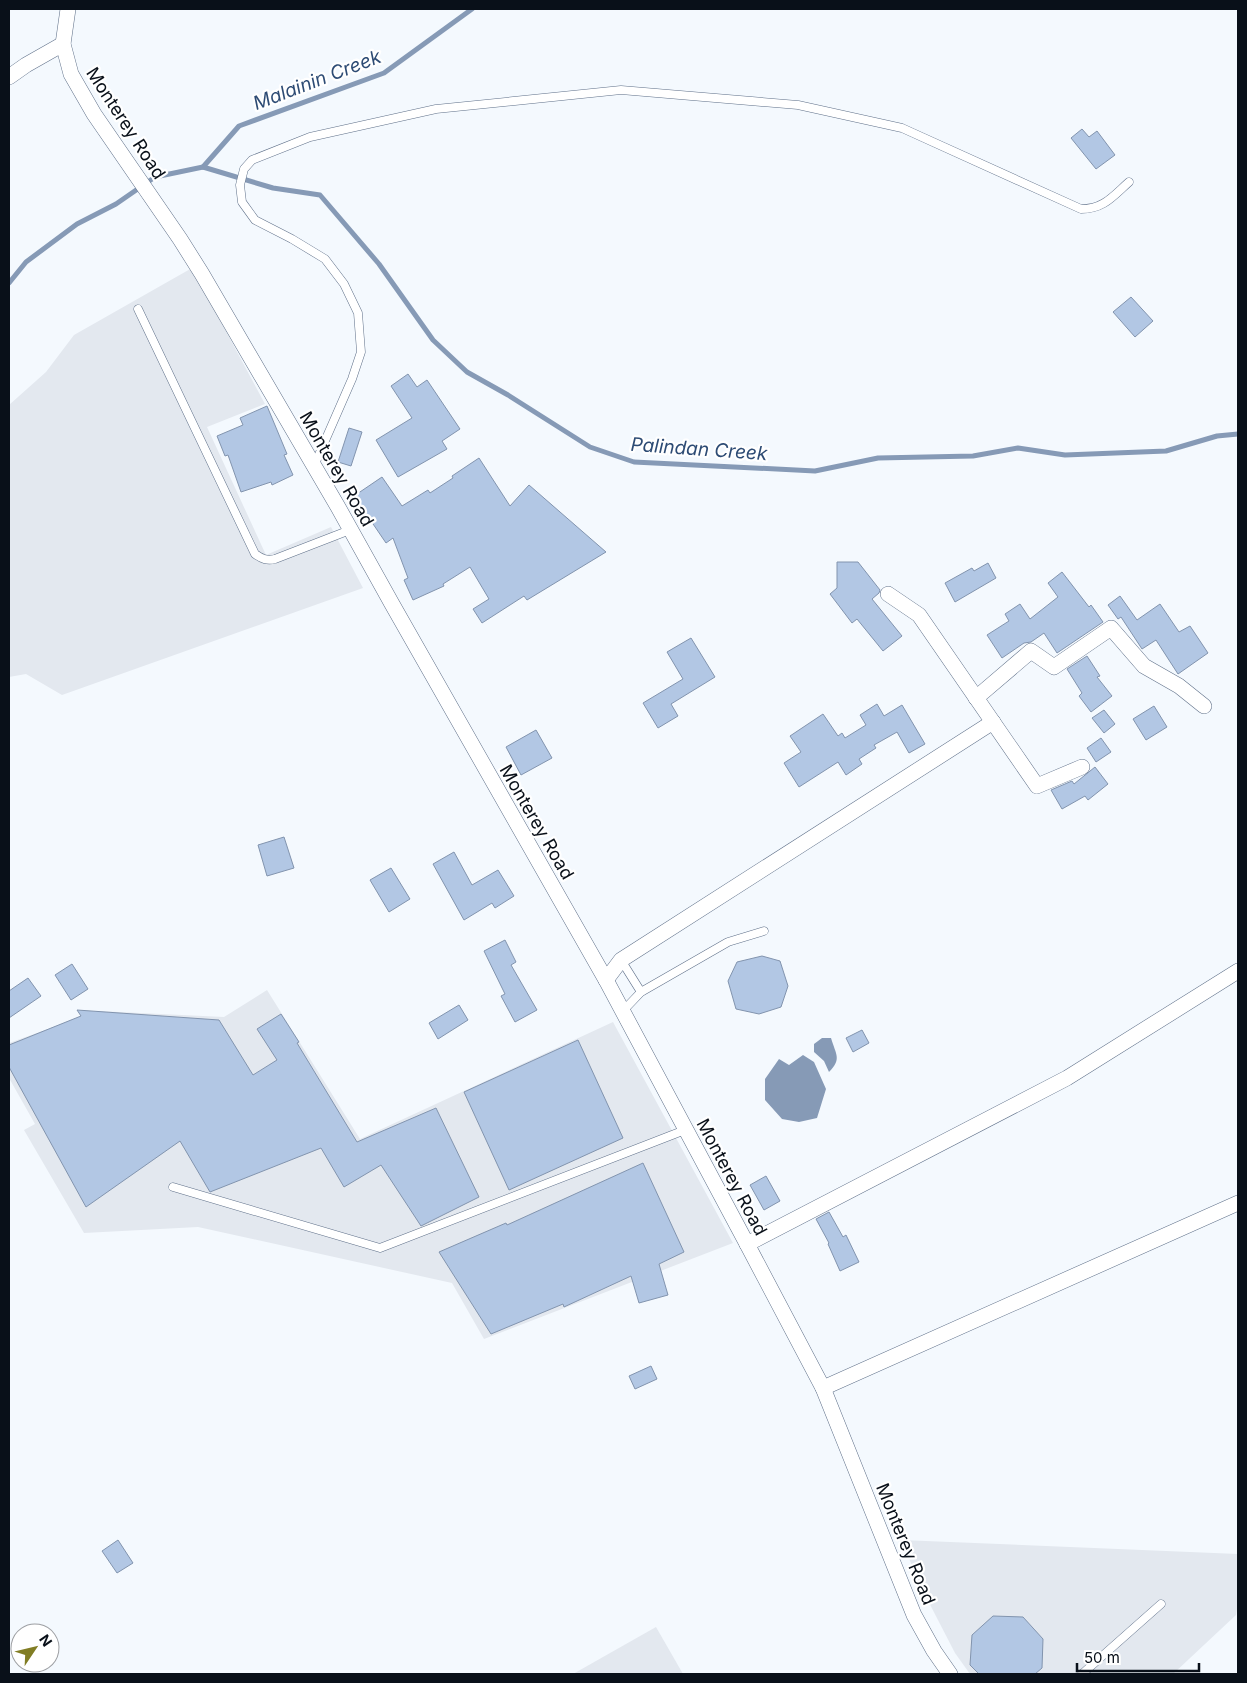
<svg xmlns="http://www.w3.org/2000/svg" width="1247" height="1683" font-family="Inter,sans-serif">
<style>
.built{fill:#e3e8ef}
.water{fill:#869ab6}
.lines{fill:none;stroke-linecap:round;stroke-linejoin:round}
.stream{stroke:#869ab6;stroke-width:5}
.building{fill:#b2c7e4;stroke:#8294ae}
.service-casing{stroke:#5f7089;stroke-width:9}
.minor-casing{stroke:#5f7089;stroke-width:16}
.service{stroke:#fff;stroke-width:8}
.minor{stroke:#fff;stroke-width:15}
.labels{text-anchor:middle;dominant-baseline:central;stroke-width:4.5;stroke-linejoin:round;paint-order:stroke}
.street-label{font-size:18px;fill:#091019;stroke:#fff}
.water-label{font-size:19px;font-style:italic;fill:#2d4b74;stroke:#fff}
</style>
<rect width="100%" height="100%" fill="#f4f9fe"/>
<g class="built">
<polygon points="192,268 265,404 207,427 266,555 331,527 363,588 62,695 26,674 9,677 9,405 46,372 74,335"/>
<polygon points="267,990 360,1139 613,1022 733,1243 484,1339 452,1283 198,1227 84,1233 24,1130 35,1124 9,1078 9,1043 98,1011 224,1017"/>
<polygon points="901,1540 1238,1554 1238,1603 1236,1615 1173,1674 970,1674 955,1653 923,1591"/>
<polygon points="656,1627 683,1674 573,1674"/>
</g>
<g class="water">
<path d="M822 1038H831C836 1055 842 1059 829 1072L824 1061 814 1052V1044Z"/>
<polygon points="803,1055 814,1062 826,1089 817,1118 799,1122 782,1119 765,1100 765,1079 779,1059 789,1065"/>
</g>
<g class="lines">
<g class="stream">
<polyline points="203,167 239,126 384,73 472,9"/>
<polyline points="9,283 26,262 77,224 116,204 155,177 203,167 273,188 320,195 379,264 433,340 467,372 508,395 590,447 634,462 815,471 878,458 973,456 1018,448 1065,455 1166,451 1217,436 1238,434"/>
</g>
</g>
<g class="building">
<polygon points="1082,129 1089,137 1097,131 1115,155 1096,169 1071,138"/>
<polygon points="1131,297 1153,321 1135,337 1113,312"/>
<polygon points="408,374 417,387 427,380 460,429 442,441 447,449 398,477 376,440 412,418 391,386"/>
<polygon points="267,406 287,454 284,455 293,475 272,485 271,482 241,492 228,455 225,456 217,436 243,425 240,418"/>
<polygon points="349,428 362,432 351,466 338,462"/>
<polygon points="479,458 510,506 529,485 606,552 527,600 524,596 482,623 473,609 489,599 470,567 443,584 444,586 413,600 404,580 408,578 393,538 386,543 354,496 382,477 402,506 428,490 430,493 453,478 452,476"/>
<polygon points="837,562 858,562 880,590 879,593 872,599 902,636 883,651 857,619 852,623 830,594 837,588"/>
<polygon points="988,563 996,578 955,602 945,583 972,568 974,571"/>
<polygon points="1062,572 1089,607 1091,605 1103,622 1057,653 1044,633 1031,642 1024,643 1002,658 987,635 1009,621 1005,614 1020,604 1030,619 1058,597 1048,583"/>
<polygon points="1120,596 1137,620 1160,604 1179,632 1190,626 1208,653 1178,674 1156,640 1142,649 1121,617 1118,619 1108,605"/>
<polygon points="691,638 715,677 671,704 678,716 658,728 643,703 683,679 667,652"/>
<polygon points="1087,656 1100,676 1097,677 1112,696 1091,712 1079,696 1082,693 1067,669"/>
<polygon points="877,704 884,716 902,705 925,744 909,753 897,732 874,745 876,748 859,759 862,764 846,775 838,762 799,787 784,763 801,752 790,736 823,714 838,736 842,733 845,738 866,725 860,715"/>
<polygon points="1154,706 1167,727 1146,740 1133,719"/>
<polygon points="1104,710 1115,724 1104,733 1092,718"/>
<polygon points="536,730 552,758 521,775 506,747"/>
<polygon points="1101,738 1111,752 1096,762 1087,748"/>
<polygon points="1095,767 1108,784 1088,800 1085,796 1062,809 1051,790 1072,781 1074,784"/>
<polygon points="284,837 294,868 267,876 258,845"/>
<polygon points="454,852 472,885 498,870 514,896 495,908 492,903 464,920 433,864"/>
<polygon points="391,868 410,899 389,912 370,880"/>
<polygon points="505,940 516,962 511,965 537,1010 515,1022 501,996 505,994 484,951"/>
<polygon points="762,956 780,961 788,986 781,1007 759,1014 736,1009 728,981 737,962"/>
<polygon points="72,964 88,989 71,1000 55,975"/>
<polygon points="28,978 41,996 9,1018 9,991"/>
<polygon points="459,1005 468,1020 438,1039 429,1023"/>
<polygon points="77,1010 219,1020 253,1075 277,1060 257,1029 281,1014 299,1042 297,1043 357,1142 436,1108 479,1197 421,1226 381,1165 344,1187 321,1148 210,1192 180,1141 86,1207 9,1067 9,1045 81,1016"/>
<polygon points="862,1030 869,1043 853,1052 846,1038"/>
<polygon points="578,1040 623,1138 509,1190 464,1092"/>
<polygon points="643,1163 684,1252 659,1264 668,1295 639,1303 631,1276 564,1307 563,1304 491,1334 439,1252 506,1223 507,1225"/>
<polygon points="766,1176 780,1201 764,1210 750,1185"/>
<polygon points="829,1212 843,1237 846,1235 859,1262 840,1271 828,1244 829,1243 816,1219"/>
<polygon points="651,1366 657,1379 635,1389 629,1376"/>
<polygon points="118,1540 133,1563 117,1573 102,1551"/>
<polygon points="993,1616 1023,1617 1043,1639 1042,1668 1035,1674 979,1674 970,1665 972,1635"/>
</g>
<g class="lines">
<defs>
<g id="service">
<path d="M138 309 255 554C262 559 267 561 275 559L350 530"/>
<path d="M314 466 352 379 361 352 358 313 344 284 325 259 292 239 255 220 242 202 240 185 244 169 252 160 310 137 436 109 621 90 798 105 902 128 1081 209C1104 209 1113 196 1129 182"/>
<polyline points="621,960 641,992"/>
<polyline points="622,1012 641,992 728,942 764,931"/>
<polyline points="173,1187 380,1248 685,1130"/>
<polyline points="1082,1674 1161,1604"/>
</g>
<g id="minor">
<polyline points="68,9 63,44 71,74 94,114 180,239 202,274 338,507 392,604 606,980 747,1244 823,1388 914,1615 934,1651 950,1674"/>
<polyline points="9,77 26,65 63,44"/>
<polyline points="888,594 919,615 1037,786 1082,767"/>
<polyline points="976,698 1031,651 1054,667 1111,628 1144,666 1179,686 1204,706"/>
<polyline points="606,980 621,960 993,722"/>
<polyline points="747,1244 1067,1078 1238,971"/>
<polyline points="823,1388 1238,1203"/>
</g>
</defs>
<use href="#service" class="service-casing"/>
<use href="#minor" class="minor-casing"/>
<use href="#service" class="service"/>
<use href="#minor" class="minor"/>
</g>
<g class="labels">
<g class="street-label">
<text transform="translate(126 123) rotate(57)">Monterey Road</text>
<text transform="translate(337 469) rotate(60)">Monterey Road</text>
<text transform="translate(537 822) rotate(60)">Monterey Road</text>
<text transform="translate(732 1177) rotate(62)">Monterey Road</text>
<text transform="translate(906 1544) rotate(68)">Monterey Road</text>
</g>
<g class="water-label">
<text transform="translate(317 80) rotate(-21)">Malainin Creek</text>
<text transform="translate(699 449) rotate(4)">Palindan Creek</text>
</g>
</g>
<rect width="1247" height="1683" fill="none" stroke="#091019" stroke-width="20"/>
<g transform="translate(35 1648) rotate(55)"><circle r="24" fill="#ffffff" stroke="#9d9fa3"/>
<path d="M0-4L9 19L0 12L-9 19Z" fill="#817d24"/>
<text y="-8" font-size="14" font-weight="bold" text-anchor="middle" fill="#091019">N</text>
</g>
<path d="M1077 1663v8h122v-8" fill="none" stroke="#091019" stroke-width="2.5"/>
<text x="1084" y="1663" font-size="15" fill="#091019" stroke="#ffffff" stroke-width="4" paint-order="stroke">50 m</text>
</svg>
